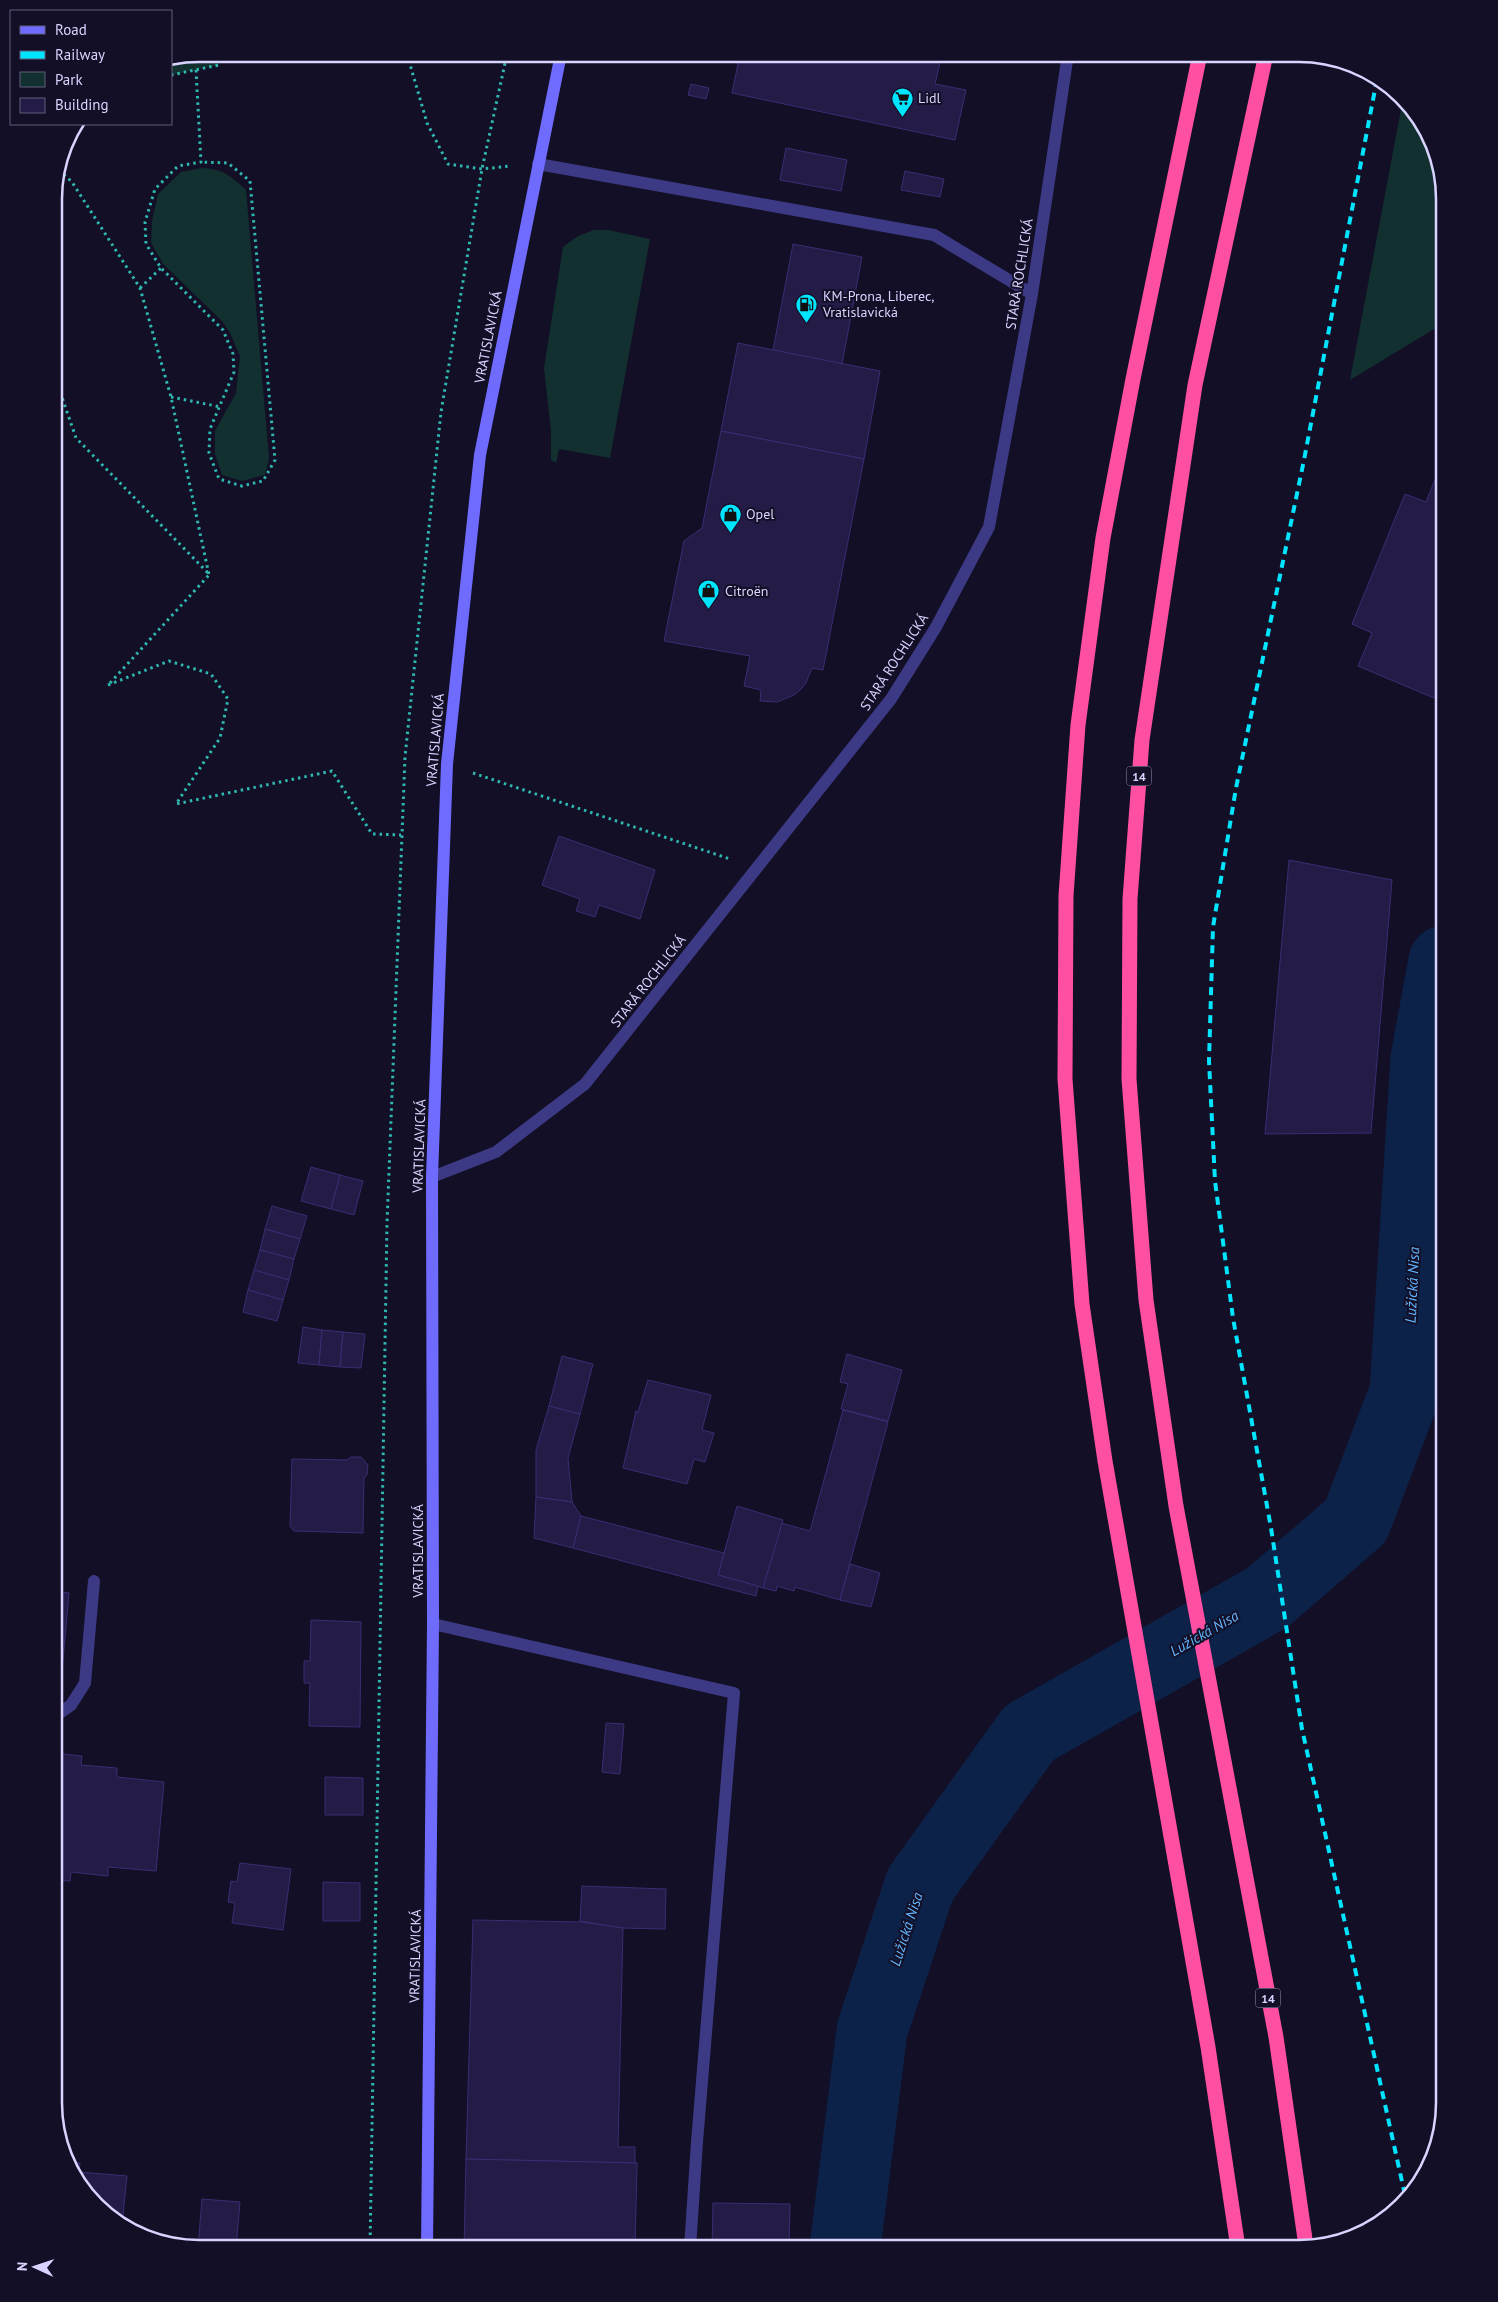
<svg xmlns="http://www.w3.org/2000/svg" width="1498" height="2302" font-family="'PT Sans',sans-serif">
<style>
.green{fill:#12302f}
.lines{fill:none;stroke-linecap:round;stroke-linejoin:round}
.river{stroke:#0c2248;stroke-width:71}
.building{fill:#241b47;stroke:#3b2d73}
.path{stroke:#2fb8b0;stroke-width:3;stroke-dasharray:2.5 4;stroke-linecap:butt}
.lane{stroke:#3d3a85;stroke-width:12}
.street{stroke:#3d3a85;stroke-width:12}
.secondary{stroke:#6f6bff;stroke-width:12}
.highway{stroke:#ff4fa3;stroke-width:15}
.rail{stroke:#00e5ff;stroke-width:4;stroke-dasharray:8 6;stroke-linecap:butt}
.labels{text-anchor:middle;dominant-baseline:central;stroke-width:4;stroke-linejoin:round;paint-order:stroke}
.shield{fill:#130f26;stroke:#9e99be;stroke-width:1}
.shield-label{font-size:12px;font-weight:bold;fill:#d9d4ff}
.poi-label{font-size:14px;fill:#d9d4ff;stroke:#130f26;text-anchor:start}
.street-label{font-size:14px;fill:#d9d4ff;stroke:#130f26}
.water-label{font-size:15px;font-style:italic;fill:#62b6ff;stroke:#130f26}
.rim{fill:none;stroke:#d9d4ff;stroke-width:2.5}
</style>
<rect width="100%" height="100%" fill="#130f26"/>
<g class="green">
<polygon points="200,54 217,54 219,65 171,75 171,59"/>
<polygon points="1402,104 1425,127 1444,200 1444,323 1350,380"/>
<path d="M201 168C223 169 230 175 246 190L269 458 265 475 242 481 222 475 215 454V431L236 393 240 356 230 333 222 321 163 264 151 243 152 221 158 194 181 172Z"/>
<polygon points="594,230 608,230 650,239 610,458 559,449 556,463 551,460 551,431 544,368 563,247 578,236"/>
</g>
<g class="lines">
<polyline class="river" points="845,2248 872,2030 920,1885 1029,1733 1267,1598 1356,1521 1405,1392 1426,1058 1444,961"/>
</g>
<g class="building">
<polygon points="740,54 942,54 935,84 966,90 955,140 732,93"/>
<polygon points="691,84 709,88 706,99 688,95"/>
<polygon points="786,148 847,160 841,191 780,180"/>
<polygon points="905,171 944,179 940,197 901,190"/>
<polygon points="793,244 862,257 842,364 773,350"/>
<polygon points="738,343 880,371 864,459 721,431"/>
<polygon points="721,431 864,459 823,670 812,668 806,683 801,689 794,695 777,702 760,701 761,690 744,686 750,656 664,641 684,541 702,528"/>
<polygon points="1444,457 1444,674 1434,698 1358,666 1372,633 1352,624 1405,494 1426,502"/>
<polygon points="54,487 57,502 54,503"/>
<polygon points="559,836 655,870 640,919 599,905 595,917 576,911 580,899 542,885"/>
<polygon points="1289,860 1392,880 1371,1133 1265,1134"/>
<polygon points="311,1167 340,1175 331,1209 301,1201"/>
<polygon points="340,1175 363,1181 354,1215 331,1209"/>
<polygon points="272,1206 307,1216 300,1239 265,1229"/>
<polygon points="265,1229 300,1239 294,1259 260,1250"/>
<polygon points="260,1250 294,1259 289,1280 254,1270"/>
<polygon points="254,1270 289,1280 283,1300 248,1290"/>
<polygon points="248,1290 283,1300 277,1321 243,1312"/>
<polygon points="303,1327 322,1330 319,1365 298,1363"/>
<polygon points="322,1330 343,1332 340,1367 319,1365"/>
<polygon points="343,1332 365,1334 361,1368 340,1367"/>
<polygon points="847,1354 902,1370 888,1421 841,1409 848,1384 840,1382"/>
<polygon points="562,1356 593,1364 580,1414 549,1406"/>
<polygon points="648,1380 711,1395 702,1430 714,1433 705,1462 694,1459 687,1484 623,1468 636,1411 638,1412"/>
<polygon points="549,1406 580,1414 568,1458 572,1502 536,1497 536,1450"/>
<polygon points="843,1410 888,1422 840,1600 795,1587 794,1591 777,1586 776,1591 763,1588 781,1523 810,1531"/>
<polygon points="351,1457 361,1457 368,1465 367,1475 364,1478 363,1533 294,1531 290,1526 292,1459 347,1460"/>
<polygon points="536,1497 572,1502 581,1516 573,1548 534,1538"/>
<polygon points="737,1506 783,1520 763,1588 718,1575"/>
<polygon points="581,1516 724,1553 718,1575 758,1586 756,1596 573,1548"/>
<polygon points="850,1564 880,1573 871,1607 840,1600"/>
<polygon points="54,1591 69,1593 61,1682 54,1682"/>
<polygon points="311,1620 361,1622 360,1727 309,1726 310,1683 304,1683 304,1661 310,1661"/>
<polygon points="606,1723 624,1724 620,1774 602,1772"/>
<polygon points="54,1753 82,1756 81,1765 117,1768 117,1777 164,1782 156,1871 108,1867 108,1876 71,1872 70,1881 54,1880"/>
<polygon points="325,1777 363,1778 363,1815 325,1815"/>
<polygon points="240,1863 291,1869 283,1930 232,1923 235,1903 228,1902 231,1881 237,1882"/>
<polygon points="323,1882 360,1883 360,1921 323,1921"/>
<polygon points="582,1886 666,1889 665,1929 622,1928 580,1921"/>
<polygon points="473,1920 582,1922 623,1928 618,2147 635,2147 635,2163 466,2159"/>
<polygon points="54,1961 60,1961 54,2028"/>
<polygon points="466,2159 637,2163 635,2248 464,2248"/>
<polygon points="70,2162 80,2163 79,2172 127,2176 122,2225 73,2175"/>
<polygon points="202,2199 240,2202 236,2248 198,2248"/>
<polygon points="713,2203 790,2204 789,2248 712,2248"/>
</g>
<g class="lines">
<g class="path">
<polyline points="407,54 427,123 448,164 482,169 511,166"/>
<polyline points="196,70 201,162 178,166 155,189 145,222 146,244 161,268 223,330 233,354 234,372 210,429 209,453 219,479 242,486 263,481 275,460 250,181 228,163 201,162"/>
<polyline points="171,75 219,65 217,54"/>
<polyline points="59,170 72,182 140,288 171,397 209,575"/>
<polyline points="140,288 161,268"/>
<polyline points="54,374 76,438 209,574"/>
<polyline points="171,397 221,407"/>
<polyline points="110,683 209,575"/>
<polyline points="108,685 169,661 211,674 228,699 220,738 176,804 332,771 372,834 401,835"/>
<polyline points="473,773 730,859"/>
<polyline points="370,2248 387,1224 405,757 441,412 482,169 507,54"/>
</g>
<g class="lane">
<polyline points="433,1624 734,1693 697,2142 690,2248"/>
<polyline points="54,1717 71,1705 85,1683 94,1581"/>
</g>
<g class="street">
<polyline points="538,164 934,235 1032,294"/>
<polyline points="432,1177 496,1152 585,1084 891,699 936,627 989,527 1032,294 1068,54"/>
</g>
<polyline class="secondary" points="427,2248 433,1624 432,1177 447,764 480,455 561,54"/>
<g class="highway">
<polyline points="1200,54 1133,379 1103,538 1078,725 1066,896 1065,1079 1082,1304 1105,1461 1208,2047 1238,2248"/>
<polyline points="1266,54 1195,385 1142,740 1130,899 1129,1079 1146,1300 1176,1506 1276,2037 1306,2246"/>
</g>
<polyline class="rail" points="1377,79 1304,460 1236,788 1213,927 1209,1061 1215,1181 1233,1318 1271,1528 1302,1729 1405,2195"/>
</g>
<defs>
<symbol id="supermarket-pin" viewBox="-11 -11 22 30"><path d="M0 17L-7.5 6A9.5 9.5 0 1 1 7.5 6Z" fill="#00e5ff" stroke="#130f26"/><path d="M-6-5.5h2.5l.6 2H6L4.5 2H-2.5L-4.4-4H-6ZM-1.5 3.2a1.3 1.3 0 1 0 .1 0ZM3 3.2a1.3 1.3 0 1 0 .1 0Z" fill="#111"/></symbol>
<symbol id="fuel-pin" viewBox="-11 -11 22 30"><path d="M0 17L-7.5 6A9.5 9.5 0 1 1 7.5 6Z" fill="#00e5ff" stroke="#130f26"/><path d="M-5.5-6h7V0h2V4h1.3V-2.5L3-4.5l.8-.8L6-3V5H2.5V1h-1V6h-7ZM-4.2-4.7v3.2H.2V-4.7Z" fill="#111"/></symbol>
<symbol id="shop-pin" viewBox="-11 -11 22 30"><path d="M0 17L-7.5 6A9.5 9.5 0 1 1 7.5 6Z" fill="#00e5ff" stroke="#130f26"/><path d="M-5-2.5h2.3a2.7 3.5 0 0 1 5.4 0H5L5.5 6h-11ZM-1.5-2.5h3a1.5 2.3 0 0 0-3 0Z" fill="#111"/></symbol>
</defs>
<g fill-rule="evenodd">
<use href="#supermarket-pin" x="890" y="86" width="25" height="34"/>
<use href="#fuel-pin" x="794" y="292" width="25" height="34"/>
<use href="#shop-pin" x="718" y="502" width="25" height="34"/>
<use href="#shop-pin" x="696" y="578" width="25" height="34"/>
</g>
<g class="labels">
<g class="shield">
<rect x="1126.5" y="766.5" width="25" height="19" rx="4"/>
<rect x="1255.5" y="1988.5" width="25" height="19" rx="4"/>
</g>
<g class="shield-label">
<text x="1139" y="776">14</text>
<text x="1268" y="1998">14</text>
</g>
<g class="poi-label">
<text x="918" y="98">Lidl</text>
<text x="823" y="296">KM-Prona, Liberec,<tspan x="823" dy="16">Vratislavická</tspan></text>
<text x="746" y="514">Opel</text>
<text x="725" y="591">Citroën</text>
</g>
<g class="street-label">
<text transform="translate(1019 274) rotate(-81)">STARÁ ROCHLICKÁ</text>
<text transform="translate(488 337) rotate(-79)">VRATISLAVICKÁ</text>
<text transform="translate(894 662) rotate(-57)">STARÁ ROCHLICKÁ</text>
<text transform="translate(435 740) rotate(-85)">VRATISLAVICKÁ</text>
<text transform="translate(648 981) rotate(-52)">STARÁ ROCHLICKÁ</text>
<text transform="translate(419 1146) rotate(-88)">VRATISLAVICKÁ</text>
<text transform="translate(418 1551) rotate(-90)">VRATISLAVICKÁ</text>
<text transform="translate(415 1956) rotate(-89)">VRATISLAVICKÁ</text>
</g>
<g class="water-label">
<text transform="translate(1412 1285) rotate(-87)">Lužická Nisa</text>
<text transform="translate(1204 1633) rotate(-30)">Lužická Nisa</text>
<text transform="translate(906 1929) rotate(-72)">Lužická Nisa</text>
</g>
</g>
<path d="M0 0H1498V2302H0ZM199 62H1299A137 137 0 0 1 1436 199V2103A137 137 0 0 1 1299 2240H199A137 137 0 0 1 62 2103V199A137 137 0 0 1 199 62Z" fill="#130f26" fill-rule="evenodd"/>
<path class="rim" d="M199 62H1299A137 137 0 0 1 1436 199V2103A137 137 0 0 1 1299 2240H199A137 137 0 0 1 62 2103V199A137 137 0 0 1 199 62Z"/>
<rect x="10" y="10" width="162" height="115" fill="#130f26" stroke="#625e7d"/>
<rect x="20" y="26" width="25" height="8" fill="#6f6bff" stroke="#625e7d"/>
<text x="55" y="35" font-size="15" fill="#d9d4ff">Road</text>
<rect x="20" y="51" width="25" height="8" fill="#00e5ff" stroke="#625e7d"/>
<text x="55" y="60" font-size="15" fill="#d9d4ff">Railway</text>
<rect x="20" y="72" width="25" height="15" fill="#12302f" stroke="#625e7d"/>
<text x="55" y="85" font-size="15" fill="#d9d4ff">Park</text>
<rect x="20" y="98" width="25" height="15" fill="#241b47" stroke="#625e7d"/>
<text x="55" y="110" font-size="15" fill="#d9d4ff">Building</text>
<g transform="translate(35 2267) rotate(273)" stroke="#130f26" stroke-width="4" paint-order="stroke">
<path d="M0-4L9 19L0 12L-9 19Z" fill="#d9d4ff"/>
<text y="-8" font-size="14" font-weight="bold" text-anchor="middle" fill="#d9d4ff">N</text>
</g>
</svg>
